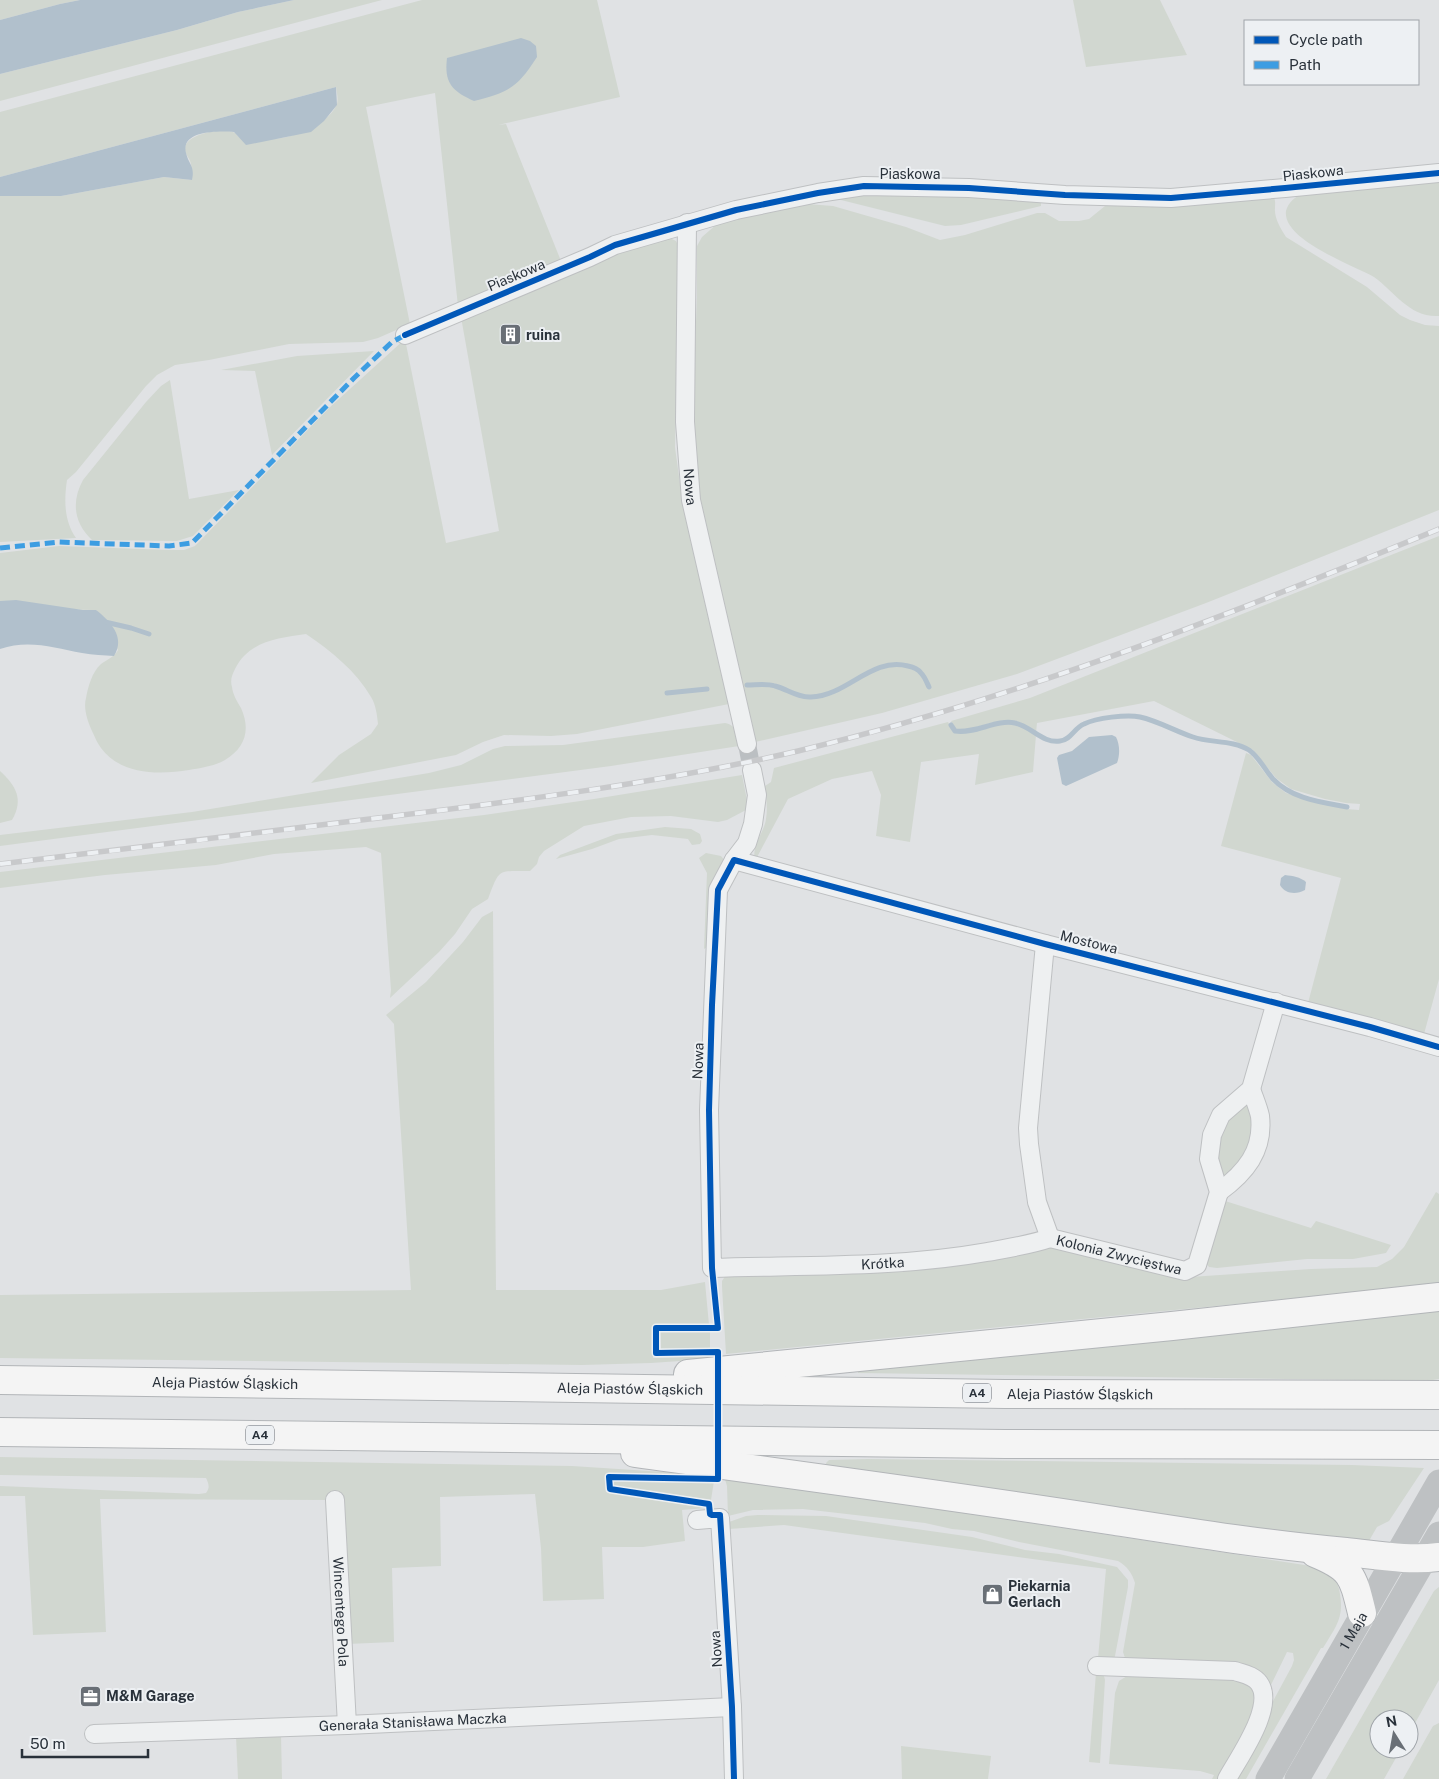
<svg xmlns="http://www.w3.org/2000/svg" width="1439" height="1779" font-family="'Public Sans',sans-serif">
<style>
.green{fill:#d1d7d0}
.water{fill:#b1c0cc}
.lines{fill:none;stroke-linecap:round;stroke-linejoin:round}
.stream{stroke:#b1c0cc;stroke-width:5}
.minor-tunnel{stroke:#bbbfc2;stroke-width:18;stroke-dasharray:18 9;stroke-linecap:butt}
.minor-casing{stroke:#bec0c2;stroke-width:20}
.motorway-casing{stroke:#b2b5b8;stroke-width:30}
.minor{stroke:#eef0f1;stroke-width:18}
.secondary{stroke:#bec1c3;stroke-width:25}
.motorway{stroke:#f4f4f4;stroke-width:28}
.rail-casing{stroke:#c8c9cb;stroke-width:5.5}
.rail{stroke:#edf0f3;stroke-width:4;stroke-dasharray:11;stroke-linecap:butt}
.quiet{stroke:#3d9de2;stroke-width:5;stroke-dasharray:10 5;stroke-linecap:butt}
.cycleway-casing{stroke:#edf0f3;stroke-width:9}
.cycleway{stroke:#0057b8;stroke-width:6}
.labels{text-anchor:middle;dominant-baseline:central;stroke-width:4;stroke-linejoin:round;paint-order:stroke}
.shield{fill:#edf0f3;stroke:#646a72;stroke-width:1}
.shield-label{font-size:12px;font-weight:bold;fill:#29313a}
.street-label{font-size:14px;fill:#29313a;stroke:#edf0f3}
.poi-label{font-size:14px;font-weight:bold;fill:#29313a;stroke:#edf0f3;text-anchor:start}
</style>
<rect width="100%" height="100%" fill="#e0e2e4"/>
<g class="green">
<polygon points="0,0 80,0 60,4 0,20"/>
<polygon points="294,0 382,0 0,101 0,74 177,30 238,12"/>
<path d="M422 0H597L620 97 498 125 506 124 561 261 458 306 435 93 366 107 410 324 378 338 363 342 289 344 209 360 175 365 157 375 146 386 76 472 67 480C64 500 64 521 76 538L0 542V196H61L164 177 192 180C192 175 192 169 191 164 190 158 184 154 185 147 188 133 222 128 233 132 238 134 235 134 239 137 244 139 264 140 270 139 291 139 326 126 336 106 339 101 337 93 336 87L0 177V112Z"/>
<polygon points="1073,0 1160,0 1187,55 1086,67"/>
<path d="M1439 179V316C1410 318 1395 292 1374 277 1353 265 1282 240 1286 211 1288 203 1294 198 1301 194Z"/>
<polygon points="885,193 1035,199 1041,202 1041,206 961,225 945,226 833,198"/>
<path d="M1273 196C1276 201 1275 203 1275 208 1274 218 1281 229 1286 237L1367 287 1400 315 1410 320 1425 325 1439 326V510L1206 603 1017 674 882 713 755 742 698 502 692 425 697 297V246L702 237 717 224 737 217 807 204 833 206 906 227 940 240 965 235 1037 213H1045L1059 221H1079L1089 219 1105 206Z"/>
<path d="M670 238 676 241 680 249 675 447 682 499 691 542 734 703 577 734 551 736 504 735 483 742 456 755 311 783 339 755 371 734 378 724C377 715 376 705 371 697 356 671 331 651 306 634 278 638 249 641 235 669 232 675 230 680 232 687 233 695 237 701 241 708 251 730 245 748 225 760 215 766 200 768 189 770 159 775 121 775 101 748 97 743 95 737 92 731 88 722 83 709 86 698 88 687 92 672 101 664 108 659 114 657 118 650L96 610C63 611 32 600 0 601V553L59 546 169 550H184L195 546 329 408 405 339 446 543 499 531 461 317 529 293 616 251Z"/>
<polygon points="374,351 272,455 255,371 221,370 297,356"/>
<path d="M170 380 189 499 239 490 193 536 177 541 92 540C74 523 71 502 83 480L146 402 161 386Z"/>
<path d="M1439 536V979L1424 1034 1308 1003 1341 878 1221 846 1246 753 1251 755 1272 782 1286 793 1346 809 1359 810 1360 804 1346 803 1325 799 1291 789 1276 778 1253 750 1154 701 1037 723 1036 733C1030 729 1022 722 1015 721 995 717 976 732 956 729L951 721 1030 698Z"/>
<path d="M948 722 954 732C975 736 994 721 1014 724 1021 725 1029 731 1036 735L1033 772 975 785 979 754 921 762 910 842 876 836 881 795 872 771 832 779 788 799 755 861C751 846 764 833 766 819 768 808 766 797 765 786L771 782 774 768Z"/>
<path d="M725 723C738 726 737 734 739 746L611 766 0 846V835L192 812 429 773 461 765 493 749 505 746 563 745Z"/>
<path d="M0 771C16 786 24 799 12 820L0 823Z"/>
<path d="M742 775 748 805 746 810 727 820 718 822 671 816 631 817 584 826 544 851 539 857 537 864 530 871C497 871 500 868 488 899L472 909 455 934 439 952 390 998 391 990 381 853 366 847 274 854 216 865 105 875 0 888V872L484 815 594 799Z"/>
<polygon points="665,827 691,829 700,834 702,841 700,844 692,845 688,839 652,835 619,839 592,849 556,859 560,855 616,834"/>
<polygon points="706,853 721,856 725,861 707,947 704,949 707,873 699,858"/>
<polygon points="493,911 496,1290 661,1290 705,1282 709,1325 654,1325 653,1358 724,1356 724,1358 651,1363 582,1365 0,1358 0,1295 411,1290 394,1024 386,1015 426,982 463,942 482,917"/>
<polygon points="1244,1102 1251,1104 1254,1131 1249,1149 1225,1181 1216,1170 1219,1129"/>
<polygon points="1436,1192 1439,1194 1439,1284 726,1354 722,1287 722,1281 726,1275 1048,1248 1066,1248 1190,1277 1311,1269 1377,1267 1392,1259 1404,1247"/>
<polygon points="1222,1200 1311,1228 1316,1221 1391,1245 1386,1253 1353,1259 1307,1259 1217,1268 1209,1267 1205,1262"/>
<polygon points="1439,1304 1439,1379 1427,1381 858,1373 858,1365"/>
<polygon points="710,1331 710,1348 661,1349 660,1332"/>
<path d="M0 1457 572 1466 711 1475H605L606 1492 707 1508 682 1510 685 1541 643 1547H602L604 1599 543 1601 541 1548 535 1494 440 1497 441 1566 392 1568 394 1642 347 1644 339 1500 100 1499 106 1632 33 1635 25 1496H0V1486L199 1494 206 1493C210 1488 209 1484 206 1478L0 1475Z"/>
<polygon points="868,1459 1352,1465 1424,1468 1389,1521 1377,1527 1366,1546 827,1469 826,1463 829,1460"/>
<path d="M724 1476 1311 1566C1316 1568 1325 1569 1329 1572 1335 1577 1337 1583 1339 1589 1345 1617 1337 1625 1323 1648H1321L1246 1779H1231L1292 1666 1294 1660 1293 1653 1287 1652 1270 1687 1268 1683 1126 1661 1123 1652 1135 1583C1132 1573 1127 1566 1118 1561L1019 1542 974 1531 952 1529 925 1523 803 1509 753 1510 728 1516 727 1486Z"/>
<polygon points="613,1480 714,1481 711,1500 614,1487"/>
<polygon points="758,1515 826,1516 972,1537 1025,1550 1059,1554 1117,1567 1128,1580 1128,1587 1115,1656 1114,1659 1098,1658 1106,1569 784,1525 729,1529 729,1522 746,1516"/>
<polygon points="1439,1587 1439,1680 1409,1734 1409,1719 1379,1719 1379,1749 1401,1749 1384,1779 1326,1779 1434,1591"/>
<polygon points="1096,1673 1104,1676 1105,1680 1100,1763 1089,1762"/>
<polygon points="1127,1676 1233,1677 1248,1682 1255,1692 1256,1711 1221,1779 1212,1779 1214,1775 1200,1771 1109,1764 1115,1693 1119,1681"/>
<polygon points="1439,1723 1439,1779 1403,1779 1433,1726"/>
<polygon points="281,1735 282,1779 238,1779 236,1737"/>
<polygon points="901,1746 991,1756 988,1779 902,1779"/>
</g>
<g class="water">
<polygon points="80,0 294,0 238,12 177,30 0,74 0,20 60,4"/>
<path d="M521 38 530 41 536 46 537 57C517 88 509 92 474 101 452 91 444 83 447 58Z"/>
<path d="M336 87 337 105 324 121 311 132 246 145 234 132C220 131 180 130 186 153 189 165 195 166 192 180L164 177 61 196H0V177Z"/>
<path d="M16 600 83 610H96C110 621 126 637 114 656 104 655 93 655 82 653 54 648 29 639 0 649V601Z"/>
<path d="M1112 735 1116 737C1120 745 1120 755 1117 763L1066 786 1062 784 1057 758 1059 755 1072 751 1089 737Z"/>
<path d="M1285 875C1293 876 1300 877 1306 882L1305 890C1296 895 1285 894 1280 885L1281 878Z"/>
</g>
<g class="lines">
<g class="stream">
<polyline points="105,622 131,628 149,634"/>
<path d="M747 685C756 685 766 683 775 686 787 689 798 698 811 697 847 696 872 656 908 666 913 667 918 669 921 673 925 677 927 683 929 687"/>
<polyline points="667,693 707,689"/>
<path d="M951 725 955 731C976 734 996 719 1015 723 1031 726 1043 744 1060 741 1071 740 1074 728 1084 724 1096 718 1127 714 1140 717 1158 721 1175 731 1193 737 1210 743 1233 740 1249 750 1259 757 1265 770 1273 779 1292 799 1321 802 1347 807"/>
</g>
<polyline class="minor-tunnel" points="747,744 752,770"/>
<defs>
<g id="minor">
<path id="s1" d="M687 223 685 422 691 500 747 744"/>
<polyline points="405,335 590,257 615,245 736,210 818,193 864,186 969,188 1065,195 1171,198 1285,188 1439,173"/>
<path id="s2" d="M752 770 757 795 753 824 747 843 734 860 718 890 709 1110 712 1268C803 1265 897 1268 987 1252 1008 1248 1030 1245 1050 1238"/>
<polyline points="734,860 1045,944 1370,1027 1439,1047"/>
<polyline points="1045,944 1028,1128 1029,1144 1037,1202 1050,1238"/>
<path d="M1219 1192C1245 1173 1264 1151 1260 1116 1258 1107 1254 1098 1251 1089"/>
<path id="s3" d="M1050 1238 1185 1271 1197 1265 1219 1192 1209 1159 1212 1135 1221 1115 1251 1089 1276 1002"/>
<path id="s4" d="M335 1500 347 1725"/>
<polyline points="697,1520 720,1518 732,1707 734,1779"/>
<path d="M1097 1666 1235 1671C1243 1674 1253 1675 1259 1683 1276 1706 1239 1757 1227 1779"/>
<path id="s5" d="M94 1734 347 1725 732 1707"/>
</g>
<g id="motorway">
<polyline points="688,1374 1172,1326 1439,1297"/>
<path id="s7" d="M0 1380 1005 1394 1439 1395"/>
<polyline points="0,1432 1005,1444 1439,1445"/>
<path d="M635 1453C795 1475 955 1496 1115 1521 1192 1533 1268 1545 1346 1552 1377 1555 1408 1561 1439 1557"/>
<path d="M1315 1553C1352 1568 1353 1576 1362 1613"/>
</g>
</defs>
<use href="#minor" class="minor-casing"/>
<use href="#motorway" class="motorway-casing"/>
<use href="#minor" class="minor"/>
<g class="secondary">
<path id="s6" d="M1268 1779 1439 1482"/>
<polyline points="1297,1779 1439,1534"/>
</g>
<use href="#motorway" class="motorway"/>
<defs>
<path id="rail" d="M0 864C126 849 252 834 378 818 518 801 660 783 798 751 1019 698 1229 615 1439 529"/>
</defs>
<use href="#rail" class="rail-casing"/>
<use href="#rail" class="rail"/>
<polyline class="quiet" points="0,548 59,542 169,546 192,543 354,378 392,342 405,335"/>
<defs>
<g id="cycleway">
<polyline points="405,335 590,257 615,245 736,210 818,193 864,186 969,188 1065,195 1171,198 1285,188 1439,173"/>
<polyline points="734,1779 732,1707 720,1515 712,1515 710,1514 709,1504 610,1489 609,1477 718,1479 718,1352 656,1353 656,1328 718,1328 712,1268 711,1225 709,1110 712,1005 718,890 734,860 1045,944 1370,1027 1439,1047"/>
</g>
</defs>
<use href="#cycleway" class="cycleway-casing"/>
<use href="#cycleway" class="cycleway"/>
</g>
<defs>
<symbol id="building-square" viewBox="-11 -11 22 22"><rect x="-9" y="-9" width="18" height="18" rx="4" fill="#696f76" stroke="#edf0f3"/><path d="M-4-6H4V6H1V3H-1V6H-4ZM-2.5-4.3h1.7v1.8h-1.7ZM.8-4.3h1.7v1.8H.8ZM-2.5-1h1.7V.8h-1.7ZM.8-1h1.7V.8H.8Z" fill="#fff"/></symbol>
<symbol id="shop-square" viewBox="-11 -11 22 22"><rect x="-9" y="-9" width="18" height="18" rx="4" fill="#696f76" stroke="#edf0f3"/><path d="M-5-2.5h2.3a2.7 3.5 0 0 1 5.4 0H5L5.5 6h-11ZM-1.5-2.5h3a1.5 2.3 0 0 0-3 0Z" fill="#fff"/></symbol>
<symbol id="office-square" viewBox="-11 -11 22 22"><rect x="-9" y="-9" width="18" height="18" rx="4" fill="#696f76" stroke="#edf0f3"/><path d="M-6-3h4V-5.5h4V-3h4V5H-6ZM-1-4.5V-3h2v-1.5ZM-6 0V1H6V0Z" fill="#fff"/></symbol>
</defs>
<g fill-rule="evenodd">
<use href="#building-square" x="498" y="322" width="25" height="25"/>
<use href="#shop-square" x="980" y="1582" width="25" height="25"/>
<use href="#office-square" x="78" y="1684" width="25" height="25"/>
</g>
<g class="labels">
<g class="shield">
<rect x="963" y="1383.5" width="28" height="19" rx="4"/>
<rect x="246" y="1425.5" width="28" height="19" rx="4"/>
</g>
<g class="shield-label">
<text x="977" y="1393">A4</text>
<text x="260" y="1435">A4</text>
</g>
<g class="street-label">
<text transform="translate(1313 173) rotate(-6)">Piaskowa</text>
<text x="910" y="174">Piaskowa</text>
<text transform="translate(516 275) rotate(-23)">Piaskowa</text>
<text stroke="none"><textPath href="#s1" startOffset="264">Nowa</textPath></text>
<text transform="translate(1089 942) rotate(14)">Mostowa</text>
<text transform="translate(698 1061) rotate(-88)">Nowa</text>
<text stroke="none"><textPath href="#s3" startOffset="71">Kolonia Zwycięstwa</textPath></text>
<text stroke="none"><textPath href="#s2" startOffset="679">Krótka</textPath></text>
<text stroke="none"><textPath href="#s7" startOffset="225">Aleja Piastów Śląskich</textPath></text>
<text stroke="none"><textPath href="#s7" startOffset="630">Aleja Piastów Śląskich</textPath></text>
<text stroke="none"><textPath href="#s7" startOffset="1080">Aleja Piastów Śląskich</textPath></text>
<text stroke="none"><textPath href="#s4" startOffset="112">Wincentego Pola</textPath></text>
<text stroke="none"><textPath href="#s6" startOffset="171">1 Maja</textPath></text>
<text transform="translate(716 1649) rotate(-94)">Nowa</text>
<text stroke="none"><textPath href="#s5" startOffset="319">Generała Stanisława Maczka</textPath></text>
</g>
<g class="poi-label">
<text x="526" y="335">ruina</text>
<text x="1008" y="1586">Piekarnia<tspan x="1008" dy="16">Gerlach</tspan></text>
<text x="106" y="1696">M&amp;M Garage</text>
</g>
</g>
<rect x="1244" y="20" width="175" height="65" fill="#edf0f3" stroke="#9fa4a9"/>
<rect x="1254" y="36" width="25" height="8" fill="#0057b8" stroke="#9fa4a9"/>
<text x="1289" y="45" font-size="15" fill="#29313a">Cycle path</text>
<rect x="1254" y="61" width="25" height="8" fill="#3d9de2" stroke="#9fa4a9"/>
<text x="1289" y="70" font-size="15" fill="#29313a">Path</text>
<g transform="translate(1394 1734) rotate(349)"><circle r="24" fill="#edf0f3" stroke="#9fa4a9"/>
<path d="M0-4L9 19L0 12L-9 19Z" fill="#696f76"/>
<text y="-8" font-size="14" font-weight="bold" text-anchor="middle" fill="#29313a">N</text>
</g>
<path d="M22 1749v8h126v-8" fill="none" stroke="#29313a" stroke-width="2.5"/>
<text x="30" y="1749" font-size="15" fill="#29313a" stroke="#edf0f3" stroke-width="4" paint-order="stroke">50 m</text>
</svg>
